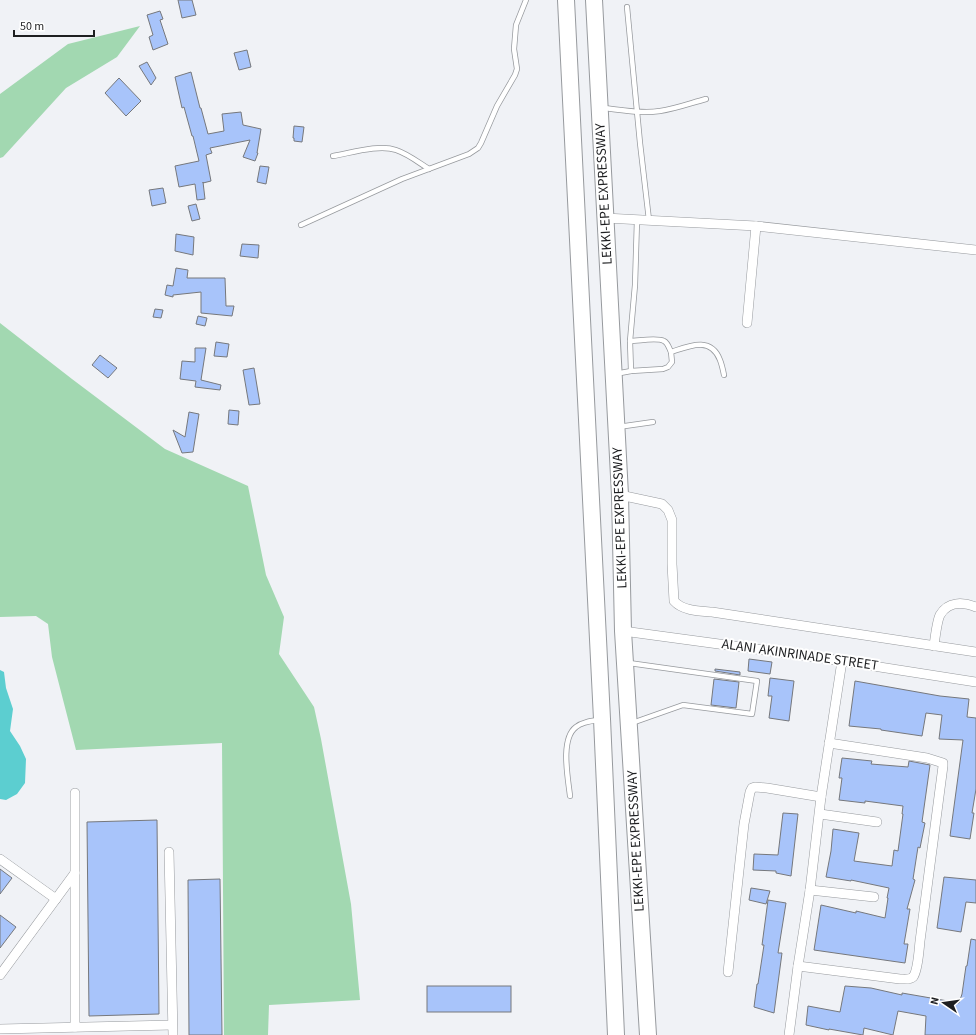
<svg xmlns="http://www.w3.org/2000/svg" width="976" height="1035" font-family="'Source Sans 3',sans-serif">
<style>
.green{fill:#a2d8b1}
.water{fill:#5cced0}
.building{fill:#a8c4fa;stroke:#76787c}
.lines{fill:none;stroke-linecap:round;stroke-linejoin:round}
.lane-casing{stroke:#979a9e;stroke-width:6}
.street-casing{stroke:#979a9e;stroke-width:10}
.highway-casing{stroke:#979a9e;stroke-width:18}
.lane{stroke:#fff;stroke-width:4.5}
.street{stroke:#fff;stroke-width:9}
.highway{stroke:#fff;stroke-width:16}
.labels{text-anchor:middle;dominant-baseline:central;stroke-width:4;stroke-linejoin:round;paint-order:stroke}
.street-label{font-size:14px;fill:#1e1f21;stroke:#fff}
</style>
<rect width="100%" height="100%" fill="#f0f2f6"/>
<g class="green">
<polygon points="140,26 117,57 66,88 3,157 0,158 0,94 68,44"/>
<polygon points="0,323 72,379 165,449 248,486 266,575 284,617 279,654 314,707 321,739 351,904 360,1000 269,1005 268,1035 224,1035 222,743 76,750 52,657 48,624 36,616 0,617"/>
</g>
<polygon class="water" points="0,670 4,672 6,688 13,709 10,731 20,746 26,759 25,783 17,794 6,800 0,799"/>
<g class="building">
<polygon points="178,0 192,0 196,15 182,18"/>
<polygon points="160,11 163,19 160,20 168,44 153,50 149,37 153,35 147,15"/>
<polygon points="247,50 251,67 239,70 234,53"/>
<polygon points="147,62 156,78 151,85 139,66"/>
<polygon points="191,72 200,108 201,108 208,134 224,131 222,114 241,112 243,125 261,129 257,153 258,153 255,161 243,157 250,140 210,148 212,153 206,155 211,181 203,183 203,182 205,199 197,200 195,184 179,187 175,166 199,161 193,136 192,136 184,107 182,108 175,77"/>
<polygon points="119,78 141,101 126,116 105,93"/>
<polygon points="294,126 304,127 302,142 294,141 294,138 293,138"/>
<polygon points="260,166 269,167 266,184 257,182"/>
<polygon points="163,188 166,203 152,206 149,190"/>
<polygon points="196,204 200,219 192,221 188,206"/>
<polygon points="176,234 194,237 193,255 175,251"/>
<polygon points="242,244 259,245 258,258 240,256"/>
<polygon points="176,268 188,270 187,278 225,278 226,306 234,306 232,316 201,313 201,292 173,295 173,297 165,295 167,285 173,286"/>
<polygon points="155,309 163,310 161,318 153,317"/>
<polygon points="198,316 207,318 205,326 196,324"/>
<polygon points="216,342 229,344 227,357 214,356"/>
<polygon points="195,348 206,348 201,380 221,385 220,390 195,387 196,381 180,379 182,361 195,362"/>
<polygon points="100,355 117,368 108,378 92,365"/>
<polygon points="254,368 260,404 249,405 243,370"/>
<polygon points="229,410 239,411 238,425 228,424"/>
<polygon points="189,412 199,414 193,452 182,453 173,430 185,437"/>
<polygon points="749,659 772,662 770,674 748,671"/>
<polygon points="715,669 740,672 740,675 715,671"/>
<polygon points="770,678 794,681 789,721 769,718 772,696 768,696"/>
<polygon points="714,679 739,682 736,708 711,705"/>
<polygon points="855,681 940,696 969,699 967,717 976,718 976,789 972,813 974,813 970,839 950,836 963,740 939,739 942,715 926,713 922,736 881,730 881,729 849,726"/>
<polygon points="842,758 872,761 871,764 908,767 909,761 930,765 922,822 925,823 920,848 918,847 913,879 915,880 907,909 910,909 904,944 908,944 905,963 814,950 821,905 856,913 856,911 885,918 888,898 887,898 889,888 851,880 851,881 826,877 831,851 833,829 859,833 854,861 892,866 894,850 898,851 903,814 902,814 903,806 865,801 865,803 839,800 842,778 839,778"/>
<polygon points="783,813 798,814 791,876 776,873 776,871 753,870 754,854 778,855"/>
<polygon points="157,820 159,1014 89,1016 87,822"/>
<polygon points="0,869 12,878 0,894"/>
<polygon points="944,877 976,880 976,903 966,902 961,932 937,928"/>
<polygon points="220,879 222,1035 189,1035 188,880"/>
<polygon points="751,888 770,891 766,904 749,900"/>
<polygon points="768,900 786,903 778,953 782,953 774,1013 754,1007 757,984 758,984 764,945 762,945"/>
<polygon points="0,915 16,927 0,948"/>
<polygon points="971,939 976,940 976,1035 925,1035 926,1016 898,1011 893,1035 864,1028 863,1035 829,1029 829,1030 806,1025 808,1006 840,1012 845,986 871,988 902,995 902,993 925,997 959,1003 962,994 966,966 967,966"/>
<rect x="427" y="986" width="84" height="26"/>
</g>
<g class="lines">
<defs>
<g id="lane">
<polyline points="627,7 640,143 649,220"/>
<path d="M603 108C622 110 641 114 660 111 675 109 691 103 706 99"/>
<path d="M333 156C351 153 379 144 396 150 408 154 418 162 429 169"/>
<polyline points="301,225 402,179 469,154 478,148 481,143 497,106 515,75 517,69 514,49 516,25 526,0"/>
<path d="M630 341C639 341 657 337 664 341 668 343 669 348 671 352"/>
<polyline points="631,371 630,341 635,285 637,220"/>
<path d="M615 374 631 371 663 369 668 367 672 362 671 352C689 346 711 336 720 360 722 365 723 370 724 375"/>
<polyline points="618,427 653,422"/>
<polyline points="629,663 757,681 752,714 683,705 632,723"/>
<path d="M570 796C568 778 560 739 576 727 582 722 591 721 599 720"/>
</g>
<g id="street">
<polyline points="605,218 756,226 976,250"/>
<polyline points="747,323 756,226"/>
<path d="M620 495 662 504 668 510 672 520V564L674 601C683 611 699 611 712 612L976 652"/>
<polyline points="623,631 822,658 976,682"/>
<path d="M934 646C935 638 937 621 940 615 948 601 963 602 976 607"/>
<polyline points="75,793 75,1027"/>
<polyline points="820,814 877,822"/>
<polyline points="169,852 173,1035"/>
<polyline points="0,859 56,899"/>
<polyline points="810,890 874,897"/>
<path d="M798 966 900 979C904 979 910 980 913 977 918 971 919 950 920 941L943 766V763L927 758 829 743"/>
<polyline points="728,972 744,824 750,792 752,788 755,787 767,788 821,797"/>
<polyline points="0,975 75,873"/>
<polyline points="0,1029 172,1025"/>
<polyline points="789,1035 798,966 810,890 821,797 842,661"/>
</g>
<g id="highway">
<polyline points="566,0 602,719 616,1035"/>
<polyline points="594,0 620,495 623,631 648,1035"/>
</g>
</defs>
<use href="#lane" class="lane-casing"/>
<use href="#street" class="street-casing"/>
<use href="#highway" class="highway-casing"/>
<use href="#lane" class="lane"/>
<use href="#street" class="street"/>
<use href="#highway" class="highway"/>
</g>
<g class="labels">
<g class="street-label">
<text transform="translate(604 194) rotate(-93)">LEKKI-EPE EXPRESSWAY</text>
<text transform="translate(620 518) rotate(-92)">LEKKI-EPE EXPRESSWAY</text>
<text transform="translate(800 655) rotate(8)">ALANI AKINRINADE STREET</text>
<text transform="translate(636 841) rotate(-93)">LEKKI-EPE EXPRESSWAY</text>
</g>
</g>
<g transform="translate(944 1003) rotate(283)" stroke="#ffffff" stroke-width="3" paint-order="stroke">
<path d="M0-3L7 15L0 10L-7 15Z" fill="#1e1f21"/>
<text y="-6" font-size="11" font-weight="bold" text-anchor="middle" fill="#1e1f21">N</text>
</g>
<path d="M14 30v6h80v-6" fill="none" stroke="#1e1f21" stroke-width="2"/>
<text x="20" y="30" font-size="12" fill="#1e1f21" stroke="#ffffff" stroke-width="3" paint-order="stroke">50 m</text>
</svg>
